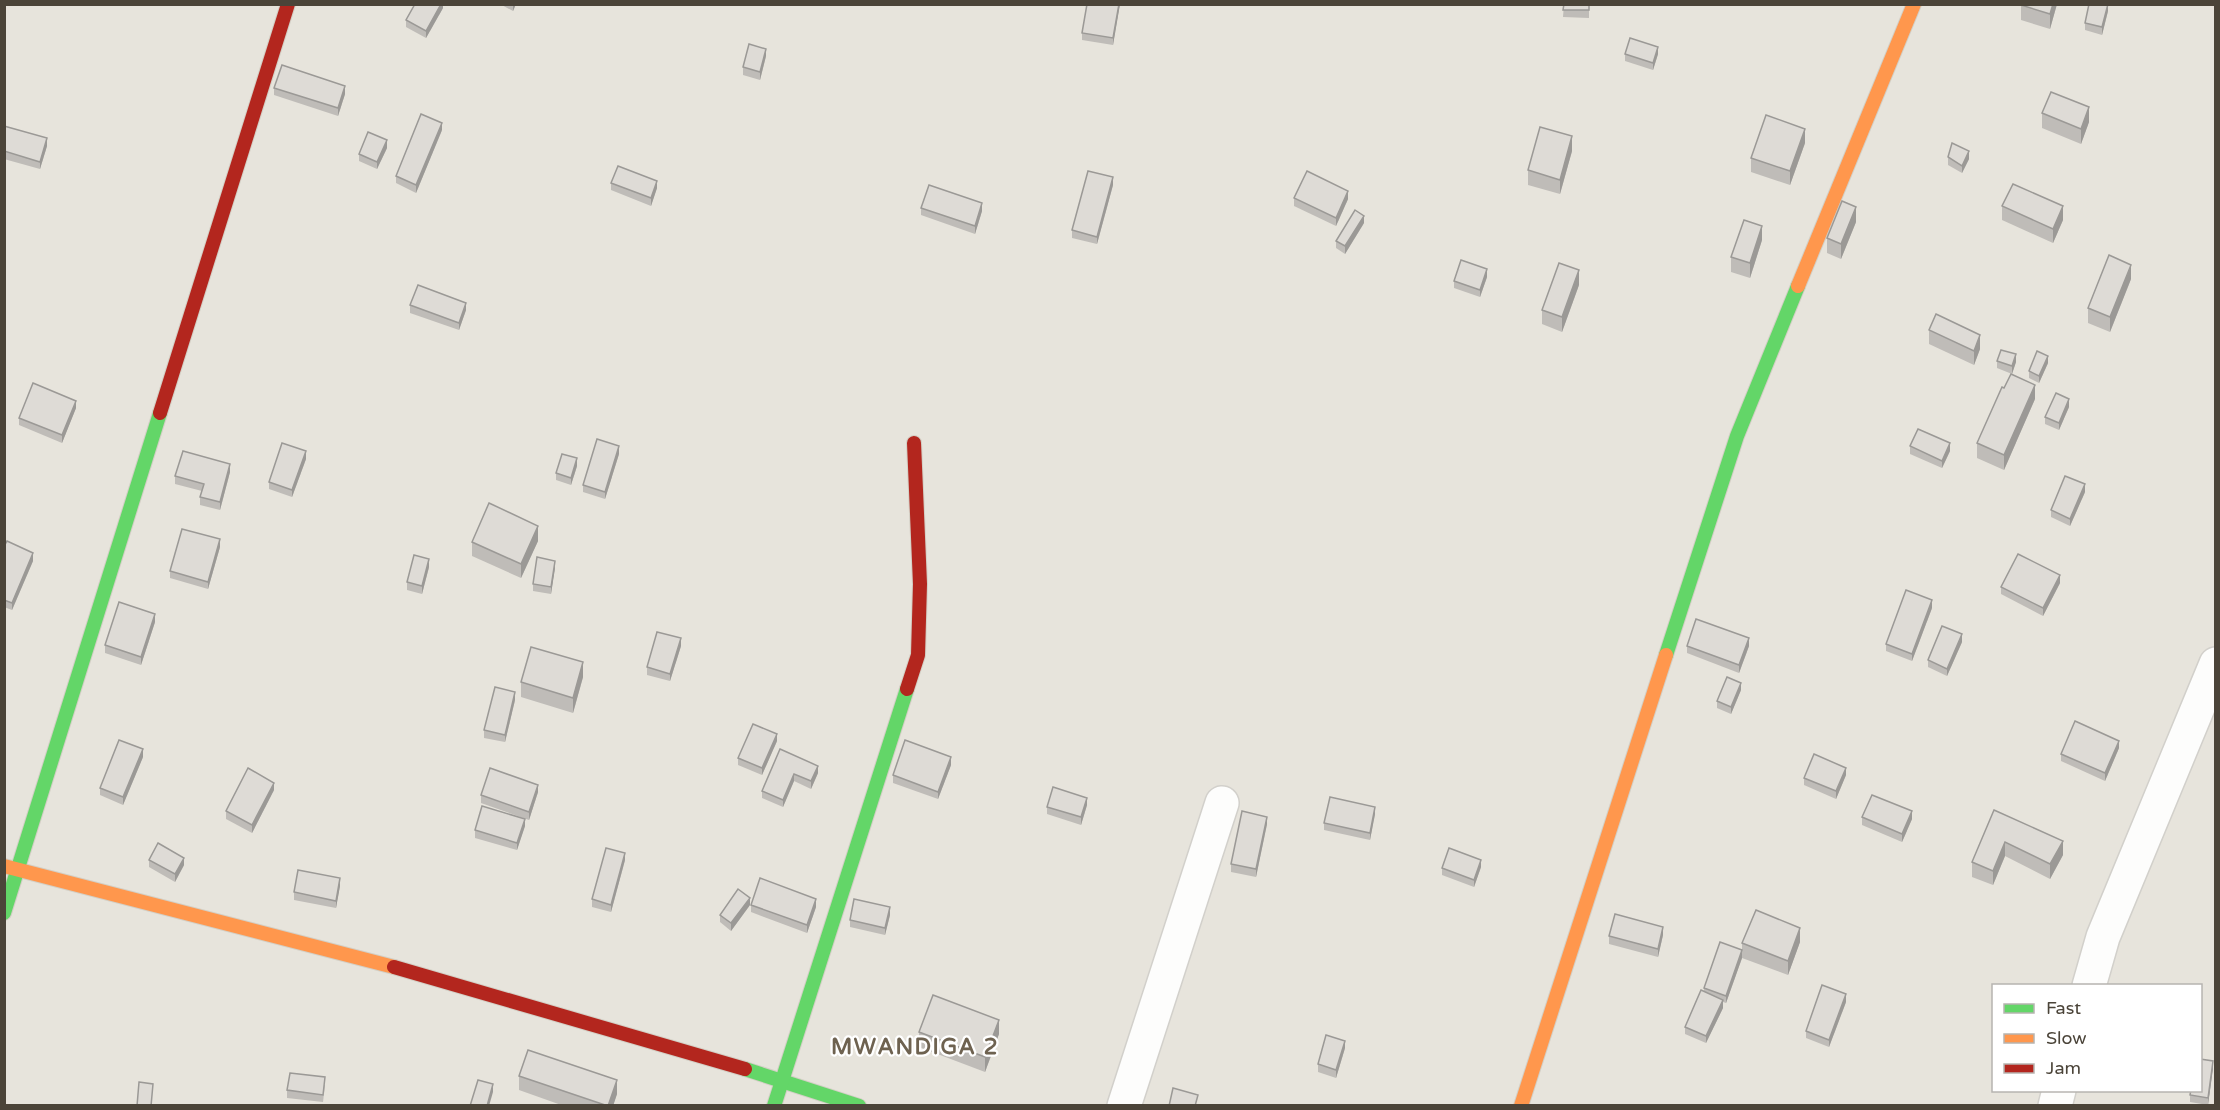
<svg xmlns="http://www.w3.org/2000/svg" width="2220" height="1110" font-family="'Varela Round',sans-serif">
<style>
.residential{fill:#e7e4dc;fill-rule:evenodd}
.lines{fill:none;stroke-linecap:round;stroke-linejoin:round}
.street-casing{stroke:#d2d0cb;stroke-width:36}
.fast-casing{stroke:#d3cfc5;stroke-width:16}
.slow-casing{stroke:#d3cfc5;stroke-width:16}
.jam-casing{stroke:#d3cfc5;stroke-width:16}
.street{stroke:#fdfdfc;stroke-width:33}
.fast{stroke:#63d668;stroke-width:14}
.slow{stroke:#ff974d;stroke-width:14}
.jam{stroke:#b3261e;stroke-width:14}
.wall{fill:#bfbcb8}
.shaded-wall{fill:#9b9996}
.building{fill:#dedbd6;stroke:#9b9996;stroke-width:1.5}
.labels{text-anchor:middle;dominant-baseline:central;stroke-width:4.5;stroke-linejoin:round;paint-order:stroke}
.district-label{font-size:22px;font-weight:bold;letter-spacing:1.5px;fill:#6e6250;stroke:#fff}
</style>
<rect width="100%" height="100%" fill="#f4f2ee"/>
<path class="residential" d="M5 5H2215V1105L5 1106ZM1994 986H2200V1090H1994Z"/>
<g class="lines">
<defs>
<g id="street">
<polyline points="2089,986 2103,937 2216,664"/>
<polyline points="1124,1106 1222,803"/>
<polyline points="2055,1106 2059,1090"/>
</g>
<g id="fast">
<polyline points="1666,655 1737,436 1798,286"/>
<polyline points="4,913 160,413"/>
<polyline points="745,1069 859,1106"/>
<polyline points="774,1106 907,689"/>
</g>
<g id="slow">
<polyline points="1798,286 1914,4"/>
<polyline points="4,866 394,967"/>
<polyline points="1521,1106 1666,655"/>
</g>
<g id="jam">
<polyline points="160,413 288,4"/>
<polyline points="907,689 918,655 920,584 914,443"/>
<polyline points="394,967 745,1069"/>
</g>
</defs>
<use href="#street" class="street-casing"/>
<use href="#fast" class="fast-casing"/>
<use href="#slow" class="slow-casing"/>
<use href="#jam" class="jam-casing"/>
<use href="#street" class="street"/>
<use href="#fast" class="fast"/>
<use href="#slow" class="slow"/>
<use href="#jam" class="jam"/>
</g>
<g class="wall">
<polygon points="443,4 443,8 426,38 406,27 406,20"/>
<polygon points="500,4 516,4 513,11"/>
<polygon points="1120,4 1113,45 1082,40 1082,33"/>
<polygon points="1564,4 1589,4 1589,18 1563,17"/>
<polygon points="2021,4 2057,4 2050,29 2021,20"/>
<polygon points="2108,11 2102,35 2085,30 2085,23"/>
<polygon points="1625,54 1658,54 1653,70 1625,61"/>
<polygon points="766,56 760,80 743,75 743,67"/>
<polygon points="274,88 345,94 338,116 274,95"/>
<polygon points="2042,113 2089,122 2081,144 2042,128"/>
<polygon points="4,126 47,146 40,169 4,159"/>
<polygon points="442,130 416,193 396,183 396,176"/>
<polygon points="1805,143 1790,185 1751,172 1751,158"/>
<polygon points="387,148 377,169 359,161 359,154"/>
<polygon points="1572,151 1560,194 1528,185 1528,170"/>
<polygon points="1948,157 1969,159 1962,173 1948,165"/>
<polygon points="611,183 657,188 651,206 611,190"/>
<polygon points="1113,185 1097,244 1072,238 1072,230"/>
<polygon points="1294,198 1348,199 1336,226 1294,206"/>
<polygon points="2002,206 2063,220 2053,243 2002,220"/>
<polygon points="921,208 982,211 975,234 921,215"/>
<polygon points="1856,222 1841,259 1827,253 1827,238"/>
<polygon points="1364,223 1345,254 1336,248 1336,241"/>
<polygon points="1762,240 1750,278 1731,272 1731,257"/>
<polygon points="1487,277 1480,297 1454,288 1454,281"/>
<polygon points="2131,279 2110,332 2088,323 2088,308"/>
<polygon points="1579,285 1562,332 1542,324 1542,310"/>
<polygon points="410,305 466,310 459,330 410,313"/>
<polygon points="1929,330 1980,349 1974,365 1929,344"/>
<polygon points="1997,361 2016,362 2012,374 1997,368"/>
<polygon points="2048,363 2039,383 2029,378 2029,371"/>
<polygon points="2035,399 2004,470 1977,458 1977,443"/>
<polygon points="2069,407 2059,430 2045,424 2045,417"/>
<polygon points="76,408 62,443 19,425 19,418"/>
<polygon points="1910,446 1950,451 1942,468 1910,454"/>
<polygon points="619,454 605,499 583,492 583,485"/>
<polygon points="306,459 292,497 269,489 269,482"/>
<polygon points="577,466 571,485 556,480 556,473"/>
<polygon points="230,472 220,510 200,505 200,497 202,491 175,484 175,476"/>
<polygon points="2085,492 2070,526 2051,517 2051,510"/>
<polygon points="538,541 521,578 472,556 472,542"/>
<polygon points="4,546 33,561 12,610 4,607"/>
<polygon points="220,547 208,589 170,578 170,571"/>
<polygon points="429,567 422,594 407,590 407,582"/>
<polygon points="555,568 551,594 533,591 533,584"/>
<polygon points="2060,583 2043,616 2001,594 2001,587"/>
<polygon points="1932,608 1912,661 1886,651 1886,644"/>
<polygon points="155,622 141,665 105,653 105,645"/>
<polygon points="1962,642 1947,676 1928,667 1928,660"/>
<polygon points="681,646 670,681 647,675 647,667"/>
<polygon points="1687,646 1749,646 1739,673 1687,653"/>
<polygon points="583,677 573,713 521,697 521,682"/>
<polygon points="1741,690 1731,714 1717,708 1717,701"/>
<polygon points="515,700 505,742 484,738 484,730"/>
<polygon points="777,741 762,775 738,765 738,758"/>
<polygon points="2119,748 2105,781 2061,761 2061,754"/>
<polygon points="780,749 818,773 811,789 794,781 783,807 762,798 762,791"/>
<polygon points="143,757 123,805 100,795 100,788"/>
<polygon points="951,765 938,799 893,783 893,775"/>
<polygon points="1846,775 1836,799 1804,785 1804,778"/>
<polygon points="274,790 252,833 226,819 226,811"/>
<polygon points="538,792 529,820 481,803 481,795"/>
<polygon points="1087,805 1081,825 1047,814 1047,807"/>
<polygon points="1994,810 2063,855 2050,879 2005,856 1993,885 1972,877 1972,862"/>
<polygon points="1375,814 1370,840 1324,830 1324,823"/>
<polygon points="1862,817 1912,819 1902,842 1862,825"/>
<polygon points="1267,824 1256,877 1231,872 1231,864"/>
<polygon points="525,826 517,850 475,838 475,830"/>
<polygon points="149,860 184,865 175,882 149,867"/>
<polygon points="625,860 611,912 592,907 592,899"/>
<polygon points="1481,867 1474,887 1442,875 1442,868"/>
<polygon points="340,886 336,908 294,900 294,892"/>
<polygon points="750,905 731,931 720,922 720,915"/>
<polygon points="751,905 816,907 807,933 751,912"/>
<polygon points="890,915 885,935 850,927 850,920"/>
<polygon points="1663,935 1658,957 1609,944 1609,936"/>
<polygon points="1800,942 1788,975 1742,958 1726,1003 1723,1002 1723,1008 1706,1043 1685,1034 1685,1027 1704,992 1704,988 1742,950 1742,943"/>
<polygon points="1846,1002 1829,1047 1806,1038 1806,1031"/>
<polygon points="919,1032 999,1034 985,1072 919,1047"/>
<polygon points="1345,1048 1336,1078 1318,1072 1318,1064"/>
<polygon points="2213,1068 2208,1105 2190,1102 2190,1095"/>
<polygon points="519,1076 617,1094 613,1106 564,1106 519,1090"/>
<polygon points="325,1085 323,1102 287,1098 287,1090"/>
</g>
<g class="shaded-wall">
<polygon points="441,4 443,4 443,8 426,38 426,31"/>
<polygon points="513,4 516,4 513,11"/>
<polygon points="1119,4 1120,4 1113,45 1113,38"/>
<polygon points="2053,4 2057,4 2050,29 2050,14"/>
<polygon points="2108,4 2108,11 2102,35 2102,27"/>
<polygon points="1658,47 1658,54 1653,70 1653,63"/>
<polygon points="766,49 766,56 760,80 760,72"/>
<polygon points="345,86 345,94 338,116 338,108"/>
<polygon points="2089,107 2089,122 2081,144 2081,129"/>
<polygon points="442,123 442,130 416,193 416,185"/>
<polygon points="1805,129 1805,143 1790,185 1790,171"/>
<polygon points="1572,136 1572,151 1560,194 1560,180"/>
<polygon points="47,138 47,146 40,169 40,162"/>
<polygon points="387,140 387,148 377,169 377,162"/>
<polygon points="1969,151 1969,159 1962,173 1962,166"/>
<polygon points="1113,177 1113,185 1097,244 1097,237"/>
<polygon points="657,181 657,188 651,206 651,198"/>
<polygon points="1348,191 1348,199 1336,226 1336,218"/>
<polygon points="982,203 982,211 975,234 975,226"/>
<polygon points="2063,206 2063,220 2053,243 2053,229"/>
<polygon points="1856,207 1856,222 1841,259 1841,244"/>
<polygon points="1364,216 1364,223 1345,254 1345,246"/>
<polygon points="1762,226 1762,240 1750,278 1750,263"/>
<polygon points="2131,265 2131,279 2110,332 2110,317"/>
<polygon points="1487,269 1487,277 1480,297 1480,290"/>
<polygon points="1579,270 1579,285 1562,332 1562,317"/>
<polygon points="466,303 466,310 459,330 459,323"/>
<polygon points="1980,335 1980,349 1974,365 1974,351"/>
<polygon points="2016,354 2016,362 2012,374 2012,366"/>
<polygon points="2048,356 2048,363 2039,383 2039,376"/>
<polygon points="2035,385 2035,399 2004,470 2004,455"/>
<polygon points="2069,399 2069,407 2059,430 2059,423"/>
<polygon points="76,401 76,408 62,443 62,435"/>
<polygon points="1950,443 1950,451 1942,468 1942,461"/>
<polygon points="619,446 619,454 605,499 605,492"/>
<polygon points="306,451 306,459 292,497 292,490"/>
<polygon points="577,458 577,466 571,485 571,478"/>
<polygon points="230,464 230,472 220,510 220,502"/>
<polygon points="2085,484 2085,492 2070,526 2070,519"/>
<polygon points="538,526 538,541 521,578 521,564"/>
<polygon points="220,539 220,547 208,589 208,582"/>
<polygon points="33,553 33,561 12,610 12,603"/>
<polygon points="429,559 429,567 422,594 422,586"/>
<polygon points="555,561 555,568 551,594 551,587"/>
<polygon points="2060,575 2060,583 2043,616 2043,608"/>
<polygon points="1932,600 1932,608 1912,661 1912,654"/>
<polygon points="155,614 155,622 141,665 141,657"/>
<polygon points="1962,634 1962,642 1947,676 1947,669"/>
<polygon points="681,638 681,646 670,681 670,674"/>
<polygon points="1749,638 1749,646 1739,673 1739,665"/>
<polygon points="583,662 583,677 573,713 573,698"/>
<polygon points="1741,683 1741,690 1731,714 1731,707"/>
<polygon points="515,692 515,700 505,742 505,735"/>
<polygon points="777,734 777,741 762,775 762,768"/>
<polygon points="2119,741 2119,748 2105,781 2105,773"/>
<polygon points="143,749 143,757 123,805 123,797"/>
<polygon points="951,757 951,765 938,799 938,792"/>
<polygon points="818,766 818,773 811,789 811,781"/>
<polygon points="1846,768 1846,775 1836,799 1836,791"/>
<polygon points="794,774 794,781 783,807 783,800"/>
<polygon points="274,783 274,790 252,833 252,825"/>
<polygon points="538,785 538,792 529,820 529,812"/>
<polygon points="1087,798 1087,805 1081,825 1081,817"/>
<polygon points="1375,807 1375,814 1370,840 1370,833"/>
<polygon points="1912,811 1912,819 1902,842 1902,834"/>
<polygon points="1267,817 1267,824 1256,877 1256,869"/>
<polygon points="525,819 525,826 517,850 517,843"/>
<polygon points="2063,841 2063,855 2050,879 2050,864"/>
<polygon points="2005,842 2005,856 1993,885 1993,871"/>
<polygon points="625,853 625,860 611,912 611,905"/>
<polygon points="184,858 184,865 175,882 175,874"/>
<polygon points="1481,860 1481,867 1474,887 1474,880"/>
<polygon points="340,878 340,886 336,908 336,901"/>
<polygon points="750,898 750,905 731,931 731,923"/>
<polygon points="816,899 816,907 807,933 807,925"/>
<polygon points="890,907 890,915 885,935 885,928"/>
<polygon points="1663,927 1663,935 1658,957 1658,949"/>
<polygon points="1800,928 1800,942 1788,975 1788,961"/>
<polygon points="1742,950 1742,958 1726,1003 1726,996"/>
<polygon points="1846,994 1846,1002 1829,1047 1829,1040"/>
<polygon points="1723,1000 1723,1008 1706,1043 1706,1036"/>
<polygon points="999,1020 999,1034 985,1072 985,1057"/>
<polygon points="1345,1041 1345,1048 1336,1078 1336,1070"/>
<polygon points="2213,1061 2213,1068 2208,1105 2208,1098"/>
<polygon points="617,1080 617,1094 613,1106 608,1106"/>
<polygon points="493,1084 493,1092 489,1106 487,1106"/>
</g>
<g class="building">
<polygon points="415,4 441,4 426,31 406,20"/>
<polygon points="1087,4 1119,4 1113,38 1082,33"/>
<polygon points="1564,4 1589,4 1589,10 1563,10"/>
<polygon points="2021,4 2053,4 2050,14 2021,5"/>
<polygon points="2089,4 2108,4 2102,27 2085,23"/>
<polygon points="1630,38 1658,47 1653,63 1625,54"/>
<polygon points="749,44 766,49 760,72 743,67"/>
<polygon points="282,65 345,86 338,108 274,88"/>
<polygon points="2051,92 2089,107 2081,129 2042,113"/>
<polygon points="421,114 442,123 416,185 396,176"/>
<polygon points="1766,115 1805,129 1790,171 1751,158"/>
<polygon points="4,126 47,138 40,162 4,151"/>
<polygon points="1540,127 1572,136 1560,180 1528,170"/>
<polygon points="368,132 387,140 377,162 359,154"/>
<polygon points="1952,143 1969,151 1962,166 1948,157"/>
<polygon points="618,166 657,181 651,198 611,183"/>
<polygon points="1088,171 1113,177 1097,237 1072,230"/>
<polygon points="1307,171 1348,191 1336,218 1294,198"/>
<polygon points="2013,184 2063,206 2053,229 2002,206"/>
<polygon points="929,185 982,203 975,226 921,208"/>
<polygon points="1842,201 1856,207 1841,244 1827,238"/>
<polygon points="1355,210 1364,216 1345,246 1336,241"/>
<polygon points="1744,220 1762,226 1750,263 1731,257"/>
<polygon points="2109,255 2131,265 2110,317 2088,308"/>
<polygon points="1461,260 1487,269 1480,290 1454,281"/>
<polygon points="1559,263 1579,270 1562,317 1542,310"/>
<polygon points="418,285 466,303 459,323 410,305"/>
<polygon points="1936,314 1980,335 1974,351 1929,330"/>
<polygon points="2001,350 2016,354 2012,366 1997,361"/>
<polygon points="2037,351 2048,356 2039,376 2029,371"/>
<polygon points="2011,374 2035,385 2004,455 1977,443 2002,387 2004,388"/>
<polygon points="33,383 76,401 62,435 19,418"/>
<polygon points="2056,393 2069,399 2059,423 2045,417"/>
<polygon points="1918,429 1950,443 1942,461 1910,446"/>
<polygon points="597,439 619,446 605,492 583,485"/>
<polygon points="282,443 306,451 292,490 269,482"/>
<polygon points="183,451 230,464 220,502 200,497 204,484 175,476"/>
<polygon points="562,454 577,458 571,478 556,473"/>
<polygon points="2065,476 2085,484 2070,519 2051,510"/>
<polygon points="489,503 538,526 521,564 472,542"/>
<polygon points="182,529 220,539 208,582 170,571"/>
<polygon points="7,541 33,553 12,603 4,600 4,546"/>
<polygon points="2018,554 2060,575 2043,608 2001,587"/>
<polygon points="414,555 429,559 422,586 407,582"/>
<polygon points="537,557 555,561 551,587 533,584"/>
<polygon points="1906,590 1932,600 1912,654 1886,644"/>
<polygon points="119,602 155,614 141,657 105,645"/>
<polygon points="1696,619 1749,638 1739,665 1687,646"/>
<polygon points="1942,626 1962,634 1947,669 1928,660"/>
<polygon points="657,632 681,638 670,674 647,667"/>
<polygon points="531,647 583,662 573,698 521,682"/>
<polygon points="1727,677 1741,683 1731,707 1717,701"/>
<polygon points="495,687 515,692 505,735 484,730"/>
<polygon points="2075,721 2119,741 2105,773 2061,754"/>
<polygon points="753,724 777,734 762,768 738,758"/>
<polygon points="119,740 143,749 123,797 100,788"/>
<polygon points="905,740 951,757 938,792 893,775"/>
<polygon points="780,749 818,766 811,781 794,774 783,800 762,791"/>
<polygon points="1814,754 1846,768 1836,791 1804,778"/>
<polygon points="248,768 274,783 252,825 226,811"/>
<polygon points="490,768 538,785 529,812 481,795"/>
<polygon points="1053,787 1087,798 1081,817 1047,807"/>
<polygon points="1872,795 1912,811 1902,834 1862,817"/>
<polygon points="1330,797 1375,807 1370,833 1324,823"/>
<polygon points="482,806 525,819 517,843 475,830"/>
<polygon points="1994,810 2063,841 2050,864 2005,842 1993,871 1972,862"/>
<polygon points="1242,811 1267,817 1256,869 1231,864"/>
<polygon points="158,843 184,858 175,874 149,860"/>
<polygon points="606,848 625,853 611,905 592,899"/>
<polygon points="1449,848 1481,860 1474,880 1442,868"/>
<polygon points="298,870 340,878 336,901 294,892"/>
<polygon points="760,878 816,899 807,925 751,905"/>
<polygon points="738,889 750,898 731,923 720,915"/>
<polygon points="854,899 890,907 885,928 850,920"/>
<polygon points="1756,910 1800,928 1788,961 1742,943"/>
<polygon points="1615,914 1663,927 1658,949 1609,936"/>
<polygon points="1720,942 1742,950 1726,996 1704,988"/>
<polygon points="1822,985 1846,994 1829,1040 1806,1031"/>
<polygon points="1701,990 1723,1000 1706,1036 1685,1027"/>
<polygon points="933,995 999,1020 985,1057 919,1032"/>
<polygon points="1326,1035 1345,1041 1336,1070 1318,1064"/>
<polygon points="528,1050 617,1080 608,1106 519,1076"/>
<polygon points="2200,1059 2213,1061 2208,1098 2190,1095 2191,1090 2200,1090"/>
<polygon points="290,1073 325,1077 323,1095 287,1090"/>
<polygon points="478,1080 493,1084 487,1106 470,1106"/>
<polygon points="139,1082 153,1084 151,1106 137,1106"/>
<polygon points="1173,1088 1198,1095 1195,1106 1169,1106"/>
</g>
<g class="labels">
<g class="district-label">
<text x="915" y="1047">MWANDIGA 2</text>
</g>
</g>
<rect width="2220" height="1110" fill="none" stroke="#4b4439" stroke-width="12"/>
<rect x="1992" y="984" width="210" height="108" fill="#ffffff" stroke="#b7b4b0" stroke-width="1.5"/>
<rect x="2004" y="1004" width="30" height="9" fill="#63d668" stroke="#b7b4b0" stroke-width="1.5"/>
<text x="2046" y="1014" font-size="18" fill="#4b4439">Fast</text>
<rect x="2004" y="1034" width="30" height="9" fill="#ff974d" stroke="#b7b4b0" stroke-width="1.5"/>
<text x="2046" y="1044" font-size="18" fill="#4b4439">Slow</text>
<rect x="2004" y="1064" width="30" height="9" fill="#b3261e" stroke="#b7b4b0" stroke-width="1.5"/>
<text x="2046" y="1074" font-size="18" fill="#4b4439">Jam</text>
</svg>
